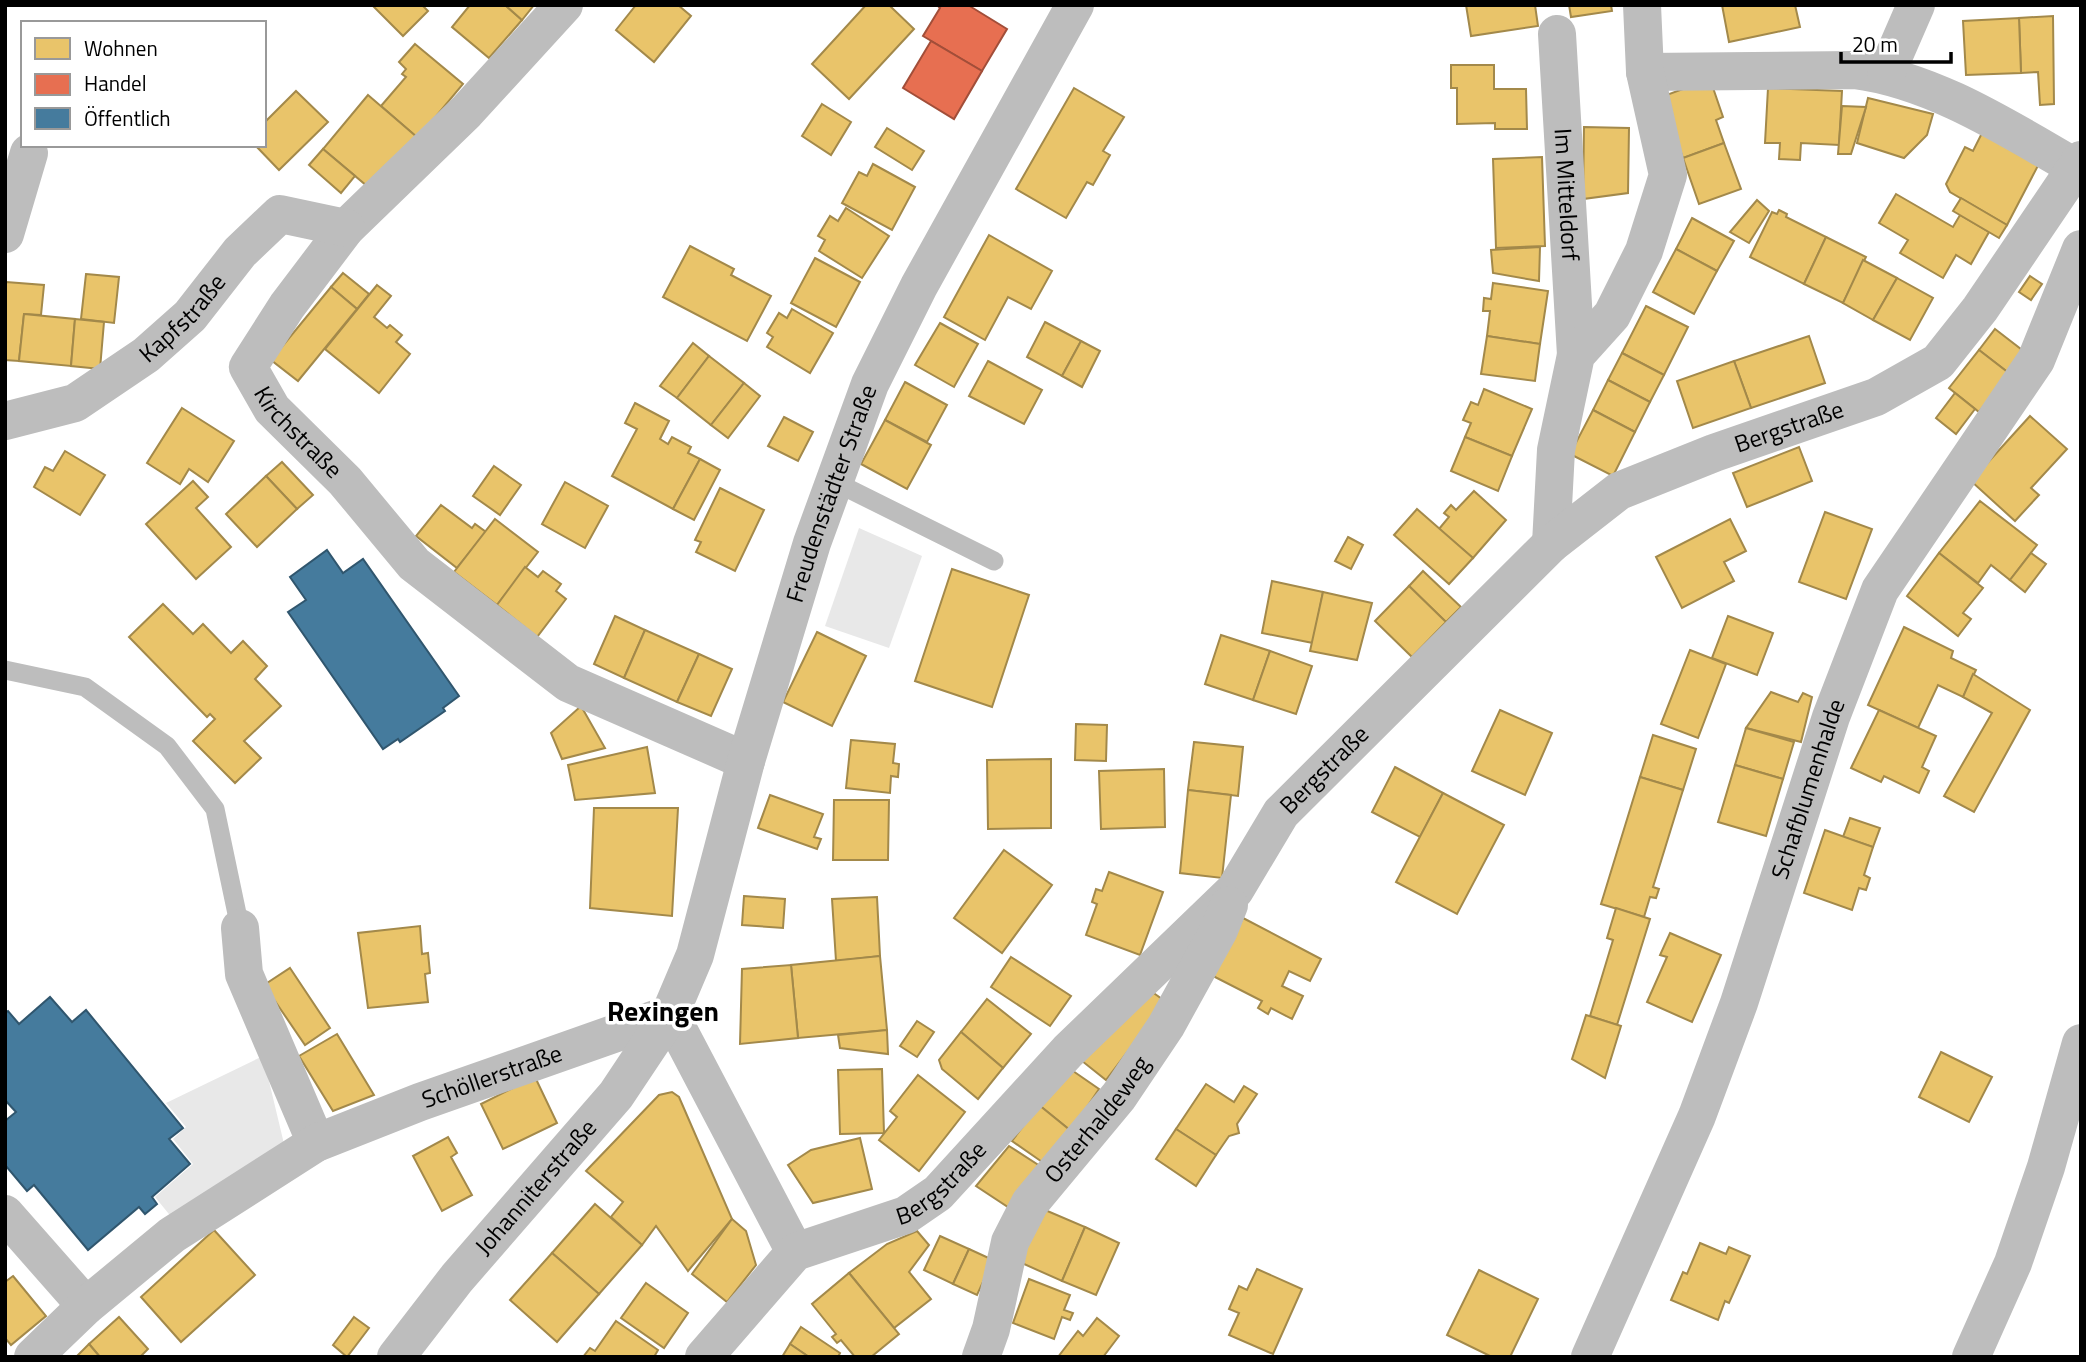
<svg xmlns="http://www.w3.org/2000/svg" width="2086" height="1362" font-family="'Titillium Web',sans-serif">
<style>
.green{fill:#e8e8e8}
.homes{fill:#e9c46a;stroke:#a3894a;stroke-width:2}
.shops{fill:#e76f51;stroke:#a24e39;stroke-width:2}
.public{fill:#457b9d;stroke:#30566e;stroke-width:2}
.lines{fill:none;stroke-linecap:round;stroke-linejoin:round}
.service{stroke:#bdbdbd;stroke-width:19}
.minor{stroke:#bdbdbd;stroke-width:38}
.tertiary{stroke:#bdbdbd;stroke-width:38}
.labels{text-anchor:middle;stroke-width:7;stroke-linejoin:round;paint-order:stroke}
.street-label{font-size:24px;fill:#000;stroke:#fff}
.quarter-label{font-size:28px;font-weight:bold;fill:#000;stroke:#fff}
</style>
<rect width="100%" height="100%" fill="#fff"/>
<g class="green">
<polygon points="859,528 922,556 889,648 825,626"/>
<polygon points="263,1056 285,1148 173,1219 155,1197 193,1164 173,1139 186,1127 166,1103"/>
</g>
<g class="homes">
<polygon points="372,5 422,5 428,11 403,36"/>
<polygon points="470,5 505,5 522,20 489,58 452,27"/>
<polygon points="505,5 534,5 522,20"/>
<polygon points="636,5 678,5 691,16 654,62 616,30"/>
<polygon points="866,5 889,5 914,29 849,99 812,64"/>
<polygon points="1466,5 1535,5 1538,26 1471,36"/>
<polygon points="1569,5 1611,5 1612,11 1571,17"/>
<polygon points="1722,5 1795,5 1800,27 1729,42"/>
<polygon points="2053,16 2054,104 2040,105 2038,72 2021,73 2019,18"/>
<polygon points="2019,18 2021,73 1966,75 1963,21"/>
<polygon points="415,44 463,84 418,138 381,106 406,77 402,74 406,69 399,62"/>
<polygon points="1451,65 1494,65 1494,89 1526,89 1527,129 1495,129 1495,123 1457,124 1457,88 1451,88"/>
<polygon points="1710,79 1723,117 1716,120 1724,143 1683,158 1661,97"/>
<polygon points="1074,88 1124,117 1103,151 1110,155 1093,185 1087,182 1066,218 1016,189"/>
<polygon points="1768,88 1842,91 1839,145 1801,143 1800,160 1779,159 1780,143 1765,143"/>
<polygon points="296,91 328,122 279,170 255,145 264,145 264,123"/>
<polygon points="368,95 418,138 373,191 323,149"/>
<polygon points="1868,98 1933,114 1927,135 1904,158 1857,143"/>
<polygon points="822,104 851,122 831,155 802,136"/>
<polygon points="1842,106 1866,107 1851,154 1838,154"/>
<polygon points="1584,127 1629,128 1628,193 1583,199"/>
<polygon points="1985,127 2043,156 2007,225 1950,192 1946,184 1965,147 1973,151"/>
<polygon points="887,128 924,151 912,170 875,147"/>
<polygon points="1724,143 1741,189 1699,204 1683,158"/>
<polygon points="323,149 355,176 341,193 309,165"/>
<polygon points="1542,157 1545,246 1496,248 1493,159"/>
<polygon points="873,164 915,187 892,230 842,203 859,172 867,176"/>
<polygon points="1896,194 1953,227 1960,215 1989,232 1971,264 1956,255 1943,278 1900,253 1908,240 1879,223"/>
<polygon points="1961,198 2007,225 1999,238 1953,211"/>
<polygon points="1757,200 1769,211 1749,243 1730,232"/>
<polygon points="846,208 889,236 862,278 819,251 825,240 818,236 830,216 838,221"/>
<polygon points="1779,210 1787,214 1786,217 1826,237 1804,284 1750,257 1772,212 1777,214"/>
<polygon points="1692,218 1734,241 1717,271 1676,249"/>
<polygon points="989,235 1052,271 1031,309 1008,297 985,340 944,317"/>
<polygon points="1826,237 1866,257 1843,303 1804,284"/>
<polygon points="690,246 734,269 731,275 771,296 747,341 663,297"/>
<polygon points="1540,247 1539,281 1493,273 1491,250"/>
<polygon points="1676,249 1717,271 1694,314 1653,292"/>
<polygon points="815,258 860,282 836,327 791,303"/>
<polygon points="1863,260 1897,278 1873,320 1843,303"/>
<polygon points="343,273 369,294 357,309 331,287"/>
<polygon points="86,274 119,277 114,323 81,319"/>
<polygon points="2030,276 2042,284 2031,300 2019,292"/>
<polygon points="1897,278 1933,298 1910,340 1873,320"/>
<polygon points="6,282 44,285 41,315 24,314 19,361 5,360"/>
<polygon points="1493,283 1548,291 1540,344 1487,336 1490,311 1483,311 1484,298 1491,299"/>
<polygon points="377,285 391,296 374,317 387,328 390,325 402,335 396,342 410,354 379,393 325,349"/>
<polygon points="331,287 357,309 298,381 271,360"/>
<polygon points="1646,306 1688,327 1664,375 1622,353"/>
<polygon points="792,309 833,333 810,373 767,347 773,337 767,333 779,313 787,318"/>
<polygon points="24,314 75,319 71,366 19,361"/>
<polygon points="75,319 104,322 100,369 71,366"/>
<polygon points="1045,322 1081,341 1062,376 1027,357"/>
<polygon points="940,323 978,344 954,387 915,365"/>
<polygon points="1995,329 2026,353 2010,374 1979,350"/>
<polygon points="1487,336 1540,344 1535,381 1481,374"/>
<polygon points="1809,336 1825,383 1751,408 1734,361"/>
<polygon points="1081,341 1100,351 1082,387 1062,376"/>
<polygon points="693,343 709,356 677,398 660,386"/>
<polygon points="1979,350 2010,374 1979,412 1949,388"/>
<polygon points="1622,353 1664,375 1650,402 1608,380"/>
<polygon points="709,356 744,383 711,425 677,398"/>
<polygon points="988,361 1042,390 1024,424 969,396"/>
<polygon points="1734,361 1751,408 1693,428 1677,381"/>
<polygon points="1608,380 1650,402 1635,432 1593,410"/>
<polygon points="905,382 947,405 927,442 885,420"/>
<polygon points="744,383 760,396 728,438 711,425"/>
<polygon points="1484,389 1532,409 1512,456 1465,437 1471,423 1463,420 1471,402 1478,405"/>
<polygon points="1955,393 1975,409 1956,434 1936,418"/>
<polygon points="635,403 669,421 660,439 668,444 672,437 691,447 688,453 700,459 673,509 612,476 637,429 625,423"/>
<polygon points="182,408 234,441 208,482 189,469 180,484 147,463"/>
<polygon points="1593,410 1635,432 1613,476 1570,454"/>
<polygon points="2030,416 2067,449 2031,488 2039,495 2015,521 1971,481"/>
<polygon points="784,417 813,432 798,461 768,446"/>
<polygon points="885,420 931,445 907,489 861,464"/>
<polygon points="1465,437 1512,456 1498,491 1451,471"/>
<polygon points="1799,447 1812,481 1747,507 1733,473"/>
<polygon points="65,451 105,475 80,515 34,487 45,467 53,471"/>
<polygon points="700,459 720,470 694,520 673,509"/>
<polygon points="282,462 313,495 297,509 266,476"/>
<polygon points="494,466 521,485 500,515 473,496"/>
<polygon points="266,476 297,509 257,547 226,514"/>
<polygon points="193,481 208,497 196,508 231,547 196,579 146,524"/>
<polygon points="565,482 608,506 585,548 542,524"/>
<polygon points="720,488 764,510 735,571 696,552 701,542 695,540"/>
<polygon points="1474,491 1506,520 1473,558 1439,529 1449,517 1444,513 1451,505 1456,510"/>
<polygon points="1980,501 2037,545 2010,580 1991,565 1978,583 1939,553"/>
<polygon points="441,505 472,528 475,524 486,532 457,568 416,536"/>
<polygon points="1417,509 1473,558 1449,584 1394,535"/>
<polygon points="1825,512 1872,529 1846,599 1799,582"/>
<polygon points="495,519 538,552 497,605 454,572"/>
<polygon points="1730,519 1746,551 1724,562 1734,581 1682,608 1656,557"/>
<polygon points="1348,537 1363,545 1351,569 1335,561"/>
<polygon points="1939,553 1983,588 1963,613 1971,619 1958,636 1907,596"/>
<polygon points="2031,553 2046,564 2025,592 2010,580"/>
<polygon points="525,567 538,577 543,571 561,584 556,591 566,599 537,637 497,605"/>
<polygon points="952,569 1029,595 992,707 915,681"/>
<polygon points="1423,571 1461,607 1446,622 1409,586"/>
<polygon points="1272,581 1323,592 1313,643 1262,633"/>
<polygon points="1409,586 1446,622 1412,657 1375,621"/>
<polygon points="1323,592 1372,603 1357,660 1310,651"/>
<polygon points="163,604 193,634 203,624 231,653 243,641 267,666 255,679 281,706 244,741 261,758 235,783 193,741 215,719 210,714 207,717 129,637"/>
<polygon points="615,616 645,630 624,678 594,664"/>
<polygon points="1728,616 1773,633 1757,675 1712,658"/>
<polygon points="1904,627 1953,651 1951,658 1976,670 1963,697 1938,685 1918,728 1868,705"/>
<polygon points="645,630 699,654 677,702 624,678"/>
<polygon points="817,632 866,656 832,726 783,702"/>
<polygon points="1221,635 1270,651 1253,700 1205,684"/>
<polygon points="1690,650 1726,664 1698,738 1661,724"/>
<polygon points="1270,651 1312,666 1296,714 1253,700"/>
<polygon points="699,654 732,669 711,716 677,702"/>
<polygon points="1973,674 2030,710 1974,812 1944,796 1992,713 1963,697"/>
<polygon points="1771,692 1798,702 1803,693 1812,697 1801,742 1746,728"/>
<polygon points="581,706 605,748 562,759 551,733"/>
<polygon points="1500,710 1552,733 1525,795 1472,771"/>
<polygon points="1879,710 1936,736 1922,767 1929,771 1919,793 1884,776 1881,782 1851,768"/>
<polygon points="1076,724 1107,725 1106,761 1075,760"/>
<polygon points="1746,728 1794,742 1783,779 1735,765"/>
<polygon points="1653,735 1696,749 1683,790 1640,777"/>
<polygon points="851,740 895,744 893,763 899,764 898,777 891,776 890,793 846,788"/>
<polygon points="1194,742 1243,747 1238,796 1188,790"/>
<polygon points="647,747 655,793 575,800 568,765"/>
<polygon points="1051,759 1051,828 988,829 987,760"/>
<polygon points="1735,765 1783,779 1766,836 1718,822"/>
<polygon points="1395,767 1443,793 1420,837 1372,812"/>
<polygon points="1164,769 1165,827 1101,829 1099,771"/>
<polygon points="1640,777 1683,790 1653,887 1659,889 1656,898 1650,897 1644,917 1601,904"/>
<polygon points="1188,790 1231,795 1222,878 1180,873"/>
<polygon points="1443,793 1504,825 1457,914 1396,882"/>
<polygon points="770,795 823,814 814,837 821,839 817,849 758,828"/>
<polygon points="834,800 889,800 888,860 833,860"/>
<polygon points="594,808 678,808 672,916 590,908"/>
<polygon points="1850,818 1880,828 1873,847 1843,837"/>
<polygon points="1825,830 1873,847 1864,875 1870,878 1866,890 1859,888 1852,910 1804,893"/>
<polygon points="1004,850 1052,885 1002,953 954,918"/>
<polygon points="1109,872 1163,892 1140,955 1086,935 1097,904 1092,902 1096,889 1102,891"/>
<polygon points="744,896 785,899 783,928 742,925"/>
<polygon points="877,897 880,956 836,961 832,899"/>
<polygon points="1616,908 1650,919 1617,1025 1590,1016 1613,940 1607,938"/>
<polygon points="1243,918 1321,959 1310,981 1289,971 1282,986 1303,996 1292,1019 1271,1008 1268,1014 1258,1008 1262,1001 1213,976"/>
<polygon points="420,926 422,954 428,953 430,973 425,974 428,1002 368,1008 358,933"/>
<polygon points="1670,933 1721,955 1692,1022 1647,1002 1667,957 1660,955"/>
<polygon points="880,956 887,1030 798,1038 791,965"/>
<polygon points="1011,957 1071,996 1050,1026 991,987"/>
<polygon points="791,965 798,1038 740,1044 742,969"/>
<polygon points="290,968 330,1028 305,1045 264,985"/>
<polygon points="1148,989 1162,999 1147,1026 1106,1080 1082,1061"/>
<polygon points="987,999 1031,1034 1003,1068 961,1032"/>
<polygon points="1586,1015 1621,1026 1605,1078 1572,1059"/>
<polygon points="917,1021 934,1032 917,1057 900,1046"/>
<polygon points="887,1030 888,1054 840,1048 838,1035"/>
<polygon points="961,1032 1003,1068 978,1099 942,1069 939,1060"/>
<polygon points="337,1034 374,1095 333,1111 299,1056"/>
<polygon points="1941,1052 1992,1077 1969,1122 1919,1097"/>
<polygon points="882,1069 884,1133 840,1134 838,1070"/>
<polygon points="1073,1071 1099,1089 1071,1131 1039,1105"/>
<polygon points="918,1075 965,1112 919,1171 879,1140 897,1117 890,1111"/>
<polygon points="535,1077 557,1123 503,1149 481,1104"/>
<polygon points="1206,1084 1234,1102 1244,1086 1257,1094 1237,1124 1239,1133 1229,1136 1216,1155 1176,1129"/>
<polygon points="672,1092 679,1097 732,1219 688,1271 656,1226 642,1245 611,1217 623,1202 586,1171 659,1095"/>
<polygon points="1039,1105 1071,1131 1045,1164 1012,1141"/>
<polygon points="1176,1129 1216,1155 1196,1186 1156,1159"/>
<polygon points="448,1137 457,1153 451,1157 472,1195 442,1211 413,1156"/>
<polygon points="860,1138 872,1189 813,1203 788,1165 811,1150"/>
<polygon points="1009,1146 1040,1166 1014,1211 976,1186"/>
<polygon points="595,1204 642,1245 599,1294 552,1253"/>
<polygon points="1038,1207 1085,1227 1062,1281 1015,1260"/>
<polygon points="732,1219 746,1231 756,1265 727,1302 692,1274"/>
<polygon points="1085,1227 1119,1243 1096,1295 1062,1281"/>
<polygon points="214,1230 255,1275 181,1342 141,1297"/>
<polygon points="917,1231 929,1245 909,1272 931,1299 894,1328 849,1273 887,1244"/>
<polygon points="940,1236 969,1249 953,1284 924,1270"/>
<polygon points="1700,1243 1726,1254 1729,1247 1750,1256 1729,1303 1725,1301 1718,1320 1671,1300 1683,1272 1687,1274"/>
<polygon points="969,1249 993,1260 977,1295 953,1284"/>
<polygon points="552,1253 599,1294 557,1342 510,1300"/>
<polygon points="1257,1269 1302,1289 1273,1354 1229,1335 1239,1313 1229,1309 1239,1286 1247,1290"/>
<polygon points="1479,1270 1538,1299 1510,1357 1492,1357 1447,1335"/>
<polygon points="849,1273 899,1334 871,1357 855,1357 841,1340 837,1343 832,1337 836,1334 812,1304"/>
<polygon points="13,1276 46,1316 11,1345 5,1338 5,1282"/>
<polygon points="1029,1279 1070,1295 1064,1310 1073,1313 1070,1320 1062,1317 1054,1339 1013,1323"/>
<polygon points="646,1283 688,1313 664,1348 621,1318"/>
<polygon points="119,1317 148,1349 140,1357 100,1357 89,1344"/>
<polygon points="354,1317 369,1328 347,1357 333,1345"/>
<polygon points="1097,1318 1119,1336 1103,1357 1058,1357 1078,1331 1083,1336"/>
<polygon points="616,1321 658,1350 654,1357 583,1357 590,1348 595,1351"/>
<polygon points="801,1327 840,1353 838,1357 809,1357 790,1344"/>
<polygon points="89,1344 100,1357 76,1357"/>
<polygon points="790,1344 809,1357 782,1357"/>
</g>
<g class="shops">
<polygon points="968,5 1007,29 982,71 923,36 940,8 937,5"/>
<polygon points="931,41 982,71 954,119 903,88"/>
</g>
<g class="public">
<polygon points="327,550 343,573 363,559 459,696 443,708 445,711 400,742 398,739 383,749 288,612 306,600 290,577"/>
<polygon points="50,997 72,1022 86,1010 183,1128 169,1139 190,1164 152,1197 157,1204 145,1214 139,1207 88,1250 34,1185 27,1191 5,1165 5,1121 16,1112 5,1100 5,1013 8,1011 19,1024"/>
</g>
<g class="lines">
<g class="service">
<polyline points="835,482 994,561"/>
<polyline points="5,670 85,687 167,746 215,809 240,928"/>
</g>
<g class="minor">
<path id="s1" d="M564,5L466,112L346,228L287,306L248,367L272,409L345,481L414,564L568,683L746,761"/>
<path id="s2" d="M1557,34L1576,355"/>
<path d="M1645,72L1854,70C1933,80 2007,128 2075,167"/>
<polyline points="1886,74 1916,5"/>
<polyline points="5,234 29,153"/>
<path id="s3" d="M5,421L75,403L146,355L190,316L240,252L280,214L346,228"/>
<polyline points="1551,544 1556,450 1576,355 1612,315 1644,251 1668,175 1645,72 1642,5"/>
<polyline points="240,928 244,974 316,1143"/>
<polyline points="5,1214 86,1306"/>
<path id="s4" d="M33,1357L86,1306L172,1235L316,1143L420,1102L670,1014L795,1252"/>
<path id="s5" d="M704,1357L795,1252L906,1215L938,1193L1068,1051L1235,890L1281,813L1551,544L1619,491L1714,453L1876,397L1938,362L1980,309L2081,160"/>
<path id="s6" d="M981,1357L991,1329L1010,1242L1030,1203L1119,1096L1166,1026L1219,930L1229,905"/>
<path id="s7" d="M1590,1357L1697,1116L1739,1003L1831,717L1880,590L2036,360L2081,249"/>
</g>
<g class="tertiary">
<path id="s8" d="M396,1357L457,1278L616,1095L670,1014L695,955L746,761L812,543L870,384L919,286L1075,5"/>
<polyline points="1971,1357 2013,1263 2046,1167 2081,1043"/>
</g>
</g>
<g class="labels">
<g class="street-label">
<text dy="8" stroke="none"><textPath href="#s2" startOffset="161">Im Mitteldorf</textPath></text>
<text dy="8" stroke="none"><textPath href="#s3" startOffset="210">Kapfstraße</textPath></text>
<text dy="8" stroke="none"><textPath href="#s5" startOffset="1458">Bergstraße</textPath></text>
<text dy="8" stroke="none"><textPath href="#s1" startOffset="565">Kirchstraße</textPath></text>
<text dy="8" stroke="none"><textPath href="#s8" startOffset="985">Freudenstädter Straße</textPath></text>
<text dy="8" stroke="none"><textPath href="#s5" startOffset="870">Bergstraße</textPath></text>
<text dy="8" stroke="none"><textPath href="#s7" startOffset="609">Schafblumenhalde</textPath></text>
<text dy="8" stroke="none"><textPath href="#s4" startOffset="544">Schöllerstraße</textPath></text>
<text dy="8" stroke="none"><textPath href="#s6" startOffset="270">Osterhaldeweg</textPath></text>
<text dy="8" stroke="none"><textPath href="#s5" startOffset="303">Bergstraße</textPath></text>
<text dy="8" stroke="none"><textPath href="#s8" startOffset="220">Johanniterstraße</textPath></text>
</g>
<g class="quarter-label">
<text x="663" y="1021">Rexingen</text>
</g>
</g>
<rect width="2086" height="1362" fill="none" stroke="#000000" stroke-width="14"/>
<rect x="21" y="21" width="245" height="126" fill="#ffffff" stroke="#999999" stroke-width="2"/>
<rect x="35" y="38" width="35" height="21" fill="#e9c46a" stroke="#999999" stroke-width="2"/>
<text x="84" y="56" font-size="21" fill="#000000">Wohnen</text>
<rect x="35" y="74" width="35" height="21" fill="#e76f51" stroke="#999999" stroke-width="2"/>
<text x="84" y="91" font-size="21" fill="#000000">Handel</text>
<rect x="35" y="108" width="35" height="21" fill="#457b9d" stroke="#999999" stroke-width="2"/>
<text x="84" y="126" font-size="21" fill="#000000">Öffentlich</text>
<path d="M1841 52v10h110v-10" fill="none" stroke="#000000" stroke-width="3.5"/>
<text x="1852" y="52" font-size="21" fill="#000000" stroke="#ffffff" stroke-width="5" paint-order="stroke">20 m</text>
</svg>
